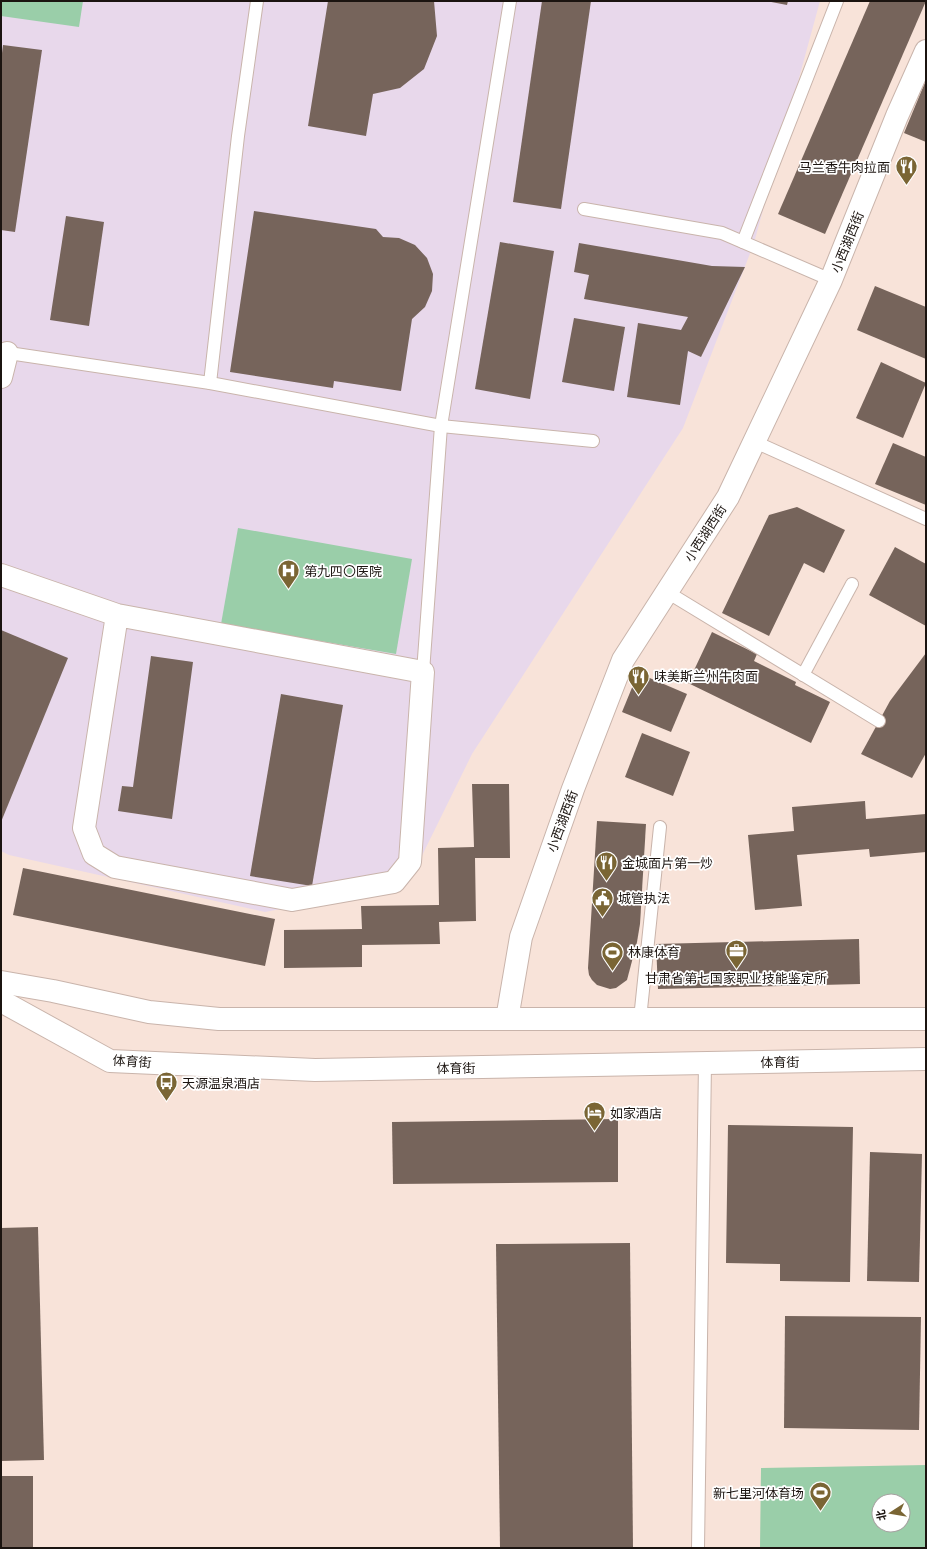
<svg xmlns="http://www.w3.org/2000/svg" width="927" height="1549" font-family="'Golos Text','Noto Sans SC',sans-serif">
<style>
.medical{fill:#e8d8eb}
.green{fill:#9acea9;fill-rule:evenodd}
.building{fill:#76645b}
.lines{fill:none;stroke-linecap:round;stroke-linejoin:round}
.lane-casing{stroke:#c9b4ab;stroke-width:14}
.street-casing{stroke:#c9b4ab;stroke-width:24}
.secondary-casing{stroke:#c9b4ab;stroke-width:24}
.lane{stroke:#fff;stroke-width:12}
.street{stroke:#fff;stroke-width:22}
.secondary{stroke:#fff;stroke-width:22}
.labels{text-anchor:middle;stroke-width:3.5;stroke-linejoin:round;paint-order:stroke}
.poi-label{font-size:13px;fill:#1b1410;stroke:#fff;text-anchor:start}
.street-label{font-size:13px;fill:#1b1410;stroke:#fff}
</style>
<rect width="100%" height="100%" fill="#f8e3d9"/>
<polygon class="medical" points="1,1 820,1 754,243 683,428 472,754 408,884 265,912 9,855 1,851"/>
<g class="green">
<polygon points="1,1 83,1 79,27 1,16"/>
<polygon points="238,528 412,559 396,654 221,624"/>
<path d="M926,1465V1548H760L761,1468ZM879,1501H903V1525H879Z"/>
</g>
<g class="building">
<polygon points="328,1 434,1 437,36 424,69 400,88 373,94 366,136 308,126"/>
<polygon points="542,1 591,1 561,209 513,202"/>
<polygon points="766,1 788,1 787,5"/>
<polygon points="870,1 926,1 825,234 778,214"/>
<polygon points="3,45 42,50 15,232 1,230 1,61"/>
<polygon points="926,80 926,142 904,133"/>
<polygon points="254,211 376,229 383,237 399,238 415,245 427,258 433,274 432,291 425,307 412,319 401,391 334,381 333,388 230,372"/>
<polygon points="66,216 104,222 89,326 50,320"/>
<polygon points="500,242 554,251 530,399 475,389"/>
<polygon points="579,243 712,266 745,267 701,357 688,351 680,405 627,397 638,323 681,330 688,317 584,299 589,275 574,272"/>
<polygon points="875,286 926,307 926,359 857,330"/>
<polygon points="574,318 625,327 614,391 562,382"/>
<polygon points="881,362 926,383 903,438 856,418"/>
<polygon points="893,443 926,457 926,505 875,484"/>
<polygon points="797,507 845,530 824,573 804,563 769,636 722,613 769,515"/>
<polygon points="895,547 926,564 926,626 869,595"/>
<polygon points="1,630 68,658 1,822"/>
<polygon points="712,632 757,654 754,661 796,682 795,685 830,702 811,743 688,683"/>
<polygon points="926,653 926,753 912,778 861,754 890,701"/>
<polygon points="151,656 193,662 172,819 118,811 122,786 133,787"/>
<polygon points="638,673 687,694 671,732 622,712"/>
<polygon points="281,694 343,705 312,886 250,876"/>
<polygon points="642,733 690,752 673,796 625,777"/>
<polygon points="472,784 509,784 510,858 475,858 476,921 439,922 440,944 362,945 362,967 284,968 284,930 362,929 361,906 439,905 438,848 474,847"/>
<polygon points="865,801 866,819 926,814 926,852 870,857 869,849 797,855 802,906 755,910 748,835 794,831 792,807"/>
<polygon points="597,821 646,824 640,924 637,942 627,980 616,988 610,989 597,985 592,980 589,975 588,968"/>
<polygon points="23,868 275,919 265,966 13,915"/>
<polygon points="859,939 860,984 658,989 656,944"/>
<polygon points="618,1119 618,1182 393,1184 392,1122"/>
<polygon points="728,1125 853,1127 850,1282 780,1281 780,1264 726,1263"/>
<polygon points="870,1152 922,1154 919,1282 867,1281"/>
<polygon points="38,1227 44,1460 1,1461 1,1228"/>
<polygon points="630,1243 633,1548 500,1548 496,1244"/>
<polygon points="785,1316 921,1317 919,1430 784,1428"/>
<rect x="1" y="1476" width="32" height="72"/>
</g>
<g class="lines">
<defs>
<g id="lane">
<polyline points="584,209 722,233 831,280"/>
<polyline points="743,242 837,1"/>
<polyline points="2,352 210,383 441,426 593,441"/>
<polyline points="210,383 238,136 257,1"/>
<polyline points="755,442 926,519"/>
<polyline points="667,592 879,721"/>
<polyline points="423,672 441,426 510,1"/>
<polyline points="803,675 852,584"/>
<polyline points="640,1019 660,827"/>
<polyline points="698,1548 705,1063"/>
</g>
<g id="street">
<polyline points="1,377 7,353"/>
<polyline points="1,575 117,615 423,672 410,862 394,882 292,900 115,867 94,854 84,828 117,615"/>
<polyline points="507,1019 521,937 573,789 623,660 728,497 831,280 897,116 926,51"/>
</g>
<g id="secondary">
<polyline points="1,982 53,991 149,1012 219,1019 926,1019"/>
<polyline points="1,1001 110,1061 315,1070 926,1059"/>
</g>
</defs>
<use href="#lane" class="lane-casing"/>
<use href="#street" class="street-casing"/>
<use href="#secondary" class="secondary-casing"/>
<use href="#lane" class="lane"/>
<use href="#street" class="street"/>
<use href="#secondary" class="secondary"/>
</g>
<defs>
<symbol id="restaurant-pin" viewBox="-11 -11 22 30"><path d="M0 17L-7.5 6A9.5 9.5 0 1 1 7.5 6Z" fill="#7a6534" stroke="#fff"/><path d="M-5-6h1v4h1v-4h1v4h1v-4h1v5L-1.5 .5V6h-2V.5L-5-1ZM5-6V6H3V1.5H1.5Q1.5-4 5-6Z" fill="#fff"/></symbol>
<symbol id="hospital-pin" viewBox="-11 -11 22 30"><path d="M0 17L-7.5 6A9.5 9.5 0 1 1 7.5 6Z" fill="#7a6534" stroke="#fff"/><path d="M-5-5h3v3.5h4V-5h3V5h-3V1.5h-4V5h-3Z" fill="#fff"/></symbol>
<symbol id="civic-pin" viewBox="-11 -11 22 30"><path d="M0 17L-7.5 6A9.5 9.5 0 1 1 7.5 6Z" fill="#7a6534" stroke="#fff"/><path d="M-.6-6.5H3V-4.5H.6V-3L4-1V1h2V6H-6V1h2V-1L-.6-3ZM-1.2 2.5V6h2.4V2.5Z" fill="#fff"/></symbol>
<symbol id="office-pin" viewBox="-11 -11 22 30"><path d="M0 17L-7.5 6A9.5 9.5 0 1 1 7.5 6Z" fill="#7a6534" stroke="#fff"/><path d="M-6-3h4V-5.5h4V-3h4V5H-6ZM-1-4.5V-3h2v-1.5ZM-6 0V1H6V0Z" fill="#fff"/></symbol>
<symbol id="stadium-pin" viewBox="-11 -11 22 30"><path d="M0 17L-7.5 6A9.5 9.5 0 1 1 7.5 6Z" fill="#7a6534" stroke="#fff"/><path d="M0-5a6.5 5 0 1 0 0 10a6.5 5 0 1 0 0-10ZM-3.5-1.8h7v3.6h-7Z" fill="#fff"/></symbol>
<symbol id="bus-pin" viewBox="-11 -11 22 30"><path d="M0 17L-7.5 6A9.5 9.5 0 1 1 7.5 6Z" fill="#7a6534" stroke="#fff"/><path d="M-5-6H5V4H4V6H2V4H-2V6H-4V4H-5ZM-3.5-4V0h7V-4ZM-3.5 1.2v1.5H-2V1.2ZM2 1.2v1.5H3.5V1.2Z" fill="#fff"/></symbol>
<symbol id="hotel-pin" viewBox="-11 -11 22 30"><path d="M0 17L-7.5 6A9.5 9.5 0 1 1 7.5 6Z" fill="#7a6534" stroke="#fff"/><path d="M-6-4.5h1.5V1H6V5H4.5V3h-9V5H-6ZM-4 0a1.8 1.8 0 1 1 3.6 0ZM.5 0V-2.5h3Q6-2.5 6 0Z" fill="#fff"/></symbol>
</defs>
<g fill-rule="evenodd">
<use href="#restaurant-pin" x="894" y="154" width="25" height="34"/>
<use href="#hospital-pin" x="276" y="558" width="25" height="34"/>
<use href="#restaurant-pin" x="626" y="664" width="25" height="34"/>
<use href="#restaurant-pin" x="594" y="850" width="25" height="34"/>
<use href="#civic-pin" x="590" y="886" width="25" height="34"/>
<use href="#office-pin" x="724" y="938" width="25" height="34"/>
<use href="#stadium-pin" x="600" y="940" width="25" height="34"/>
<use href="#bus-pin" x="154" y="1070" width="25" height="34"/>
<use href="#hotel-pin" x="582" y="1100" width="25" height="34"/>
<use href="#stadium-pin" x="808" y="1480" width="25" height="34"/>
</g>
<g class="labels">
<g class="poi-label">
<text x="890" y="172" text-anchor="end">马兰香牛肉拉面</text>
<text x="304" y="576">第九四〇医院</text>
<text x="654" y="681">味美斯兰州牛肉面</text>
<text x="622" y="868">金城面片第一炒</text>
<text x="618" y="903">城管执法</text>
<text x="628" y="957">林康体育</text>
<text x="736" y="983" text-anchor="middle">甘肃省第七国家职业技能鉴定所</text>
<text x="182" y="1088">天源温泉酒店</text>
<text x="610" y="1118">如家酒店</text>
<text x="804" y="1498" text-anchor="end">新七里河体育场</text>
</g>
<g class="street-label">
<text transform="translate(847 242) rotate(-68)" y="5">小西湖西街</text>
<text transform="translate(705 533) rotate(-57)" y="5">小西湖西街</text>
<text transform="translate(562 821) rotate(-70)" y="5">小西湖西街</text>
<text transform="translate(132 1061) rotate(4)" y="5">体育街</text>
<text transform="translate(780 1062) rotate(-1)" y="5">体育街</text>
<text transform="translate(456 1068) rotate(-1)" y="5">体育街</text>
</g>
</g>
<rect width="927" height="1549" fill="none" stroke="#1b1410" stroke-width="4"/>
<g transform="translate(891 1513) rotate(258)"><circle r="19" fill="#ffffff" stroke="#a4a19f"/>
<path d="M0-3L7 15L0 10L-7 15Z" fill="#7a6534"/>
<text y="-6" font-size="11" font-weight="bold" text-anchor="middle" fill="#1b1410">北</text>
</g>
</svg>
